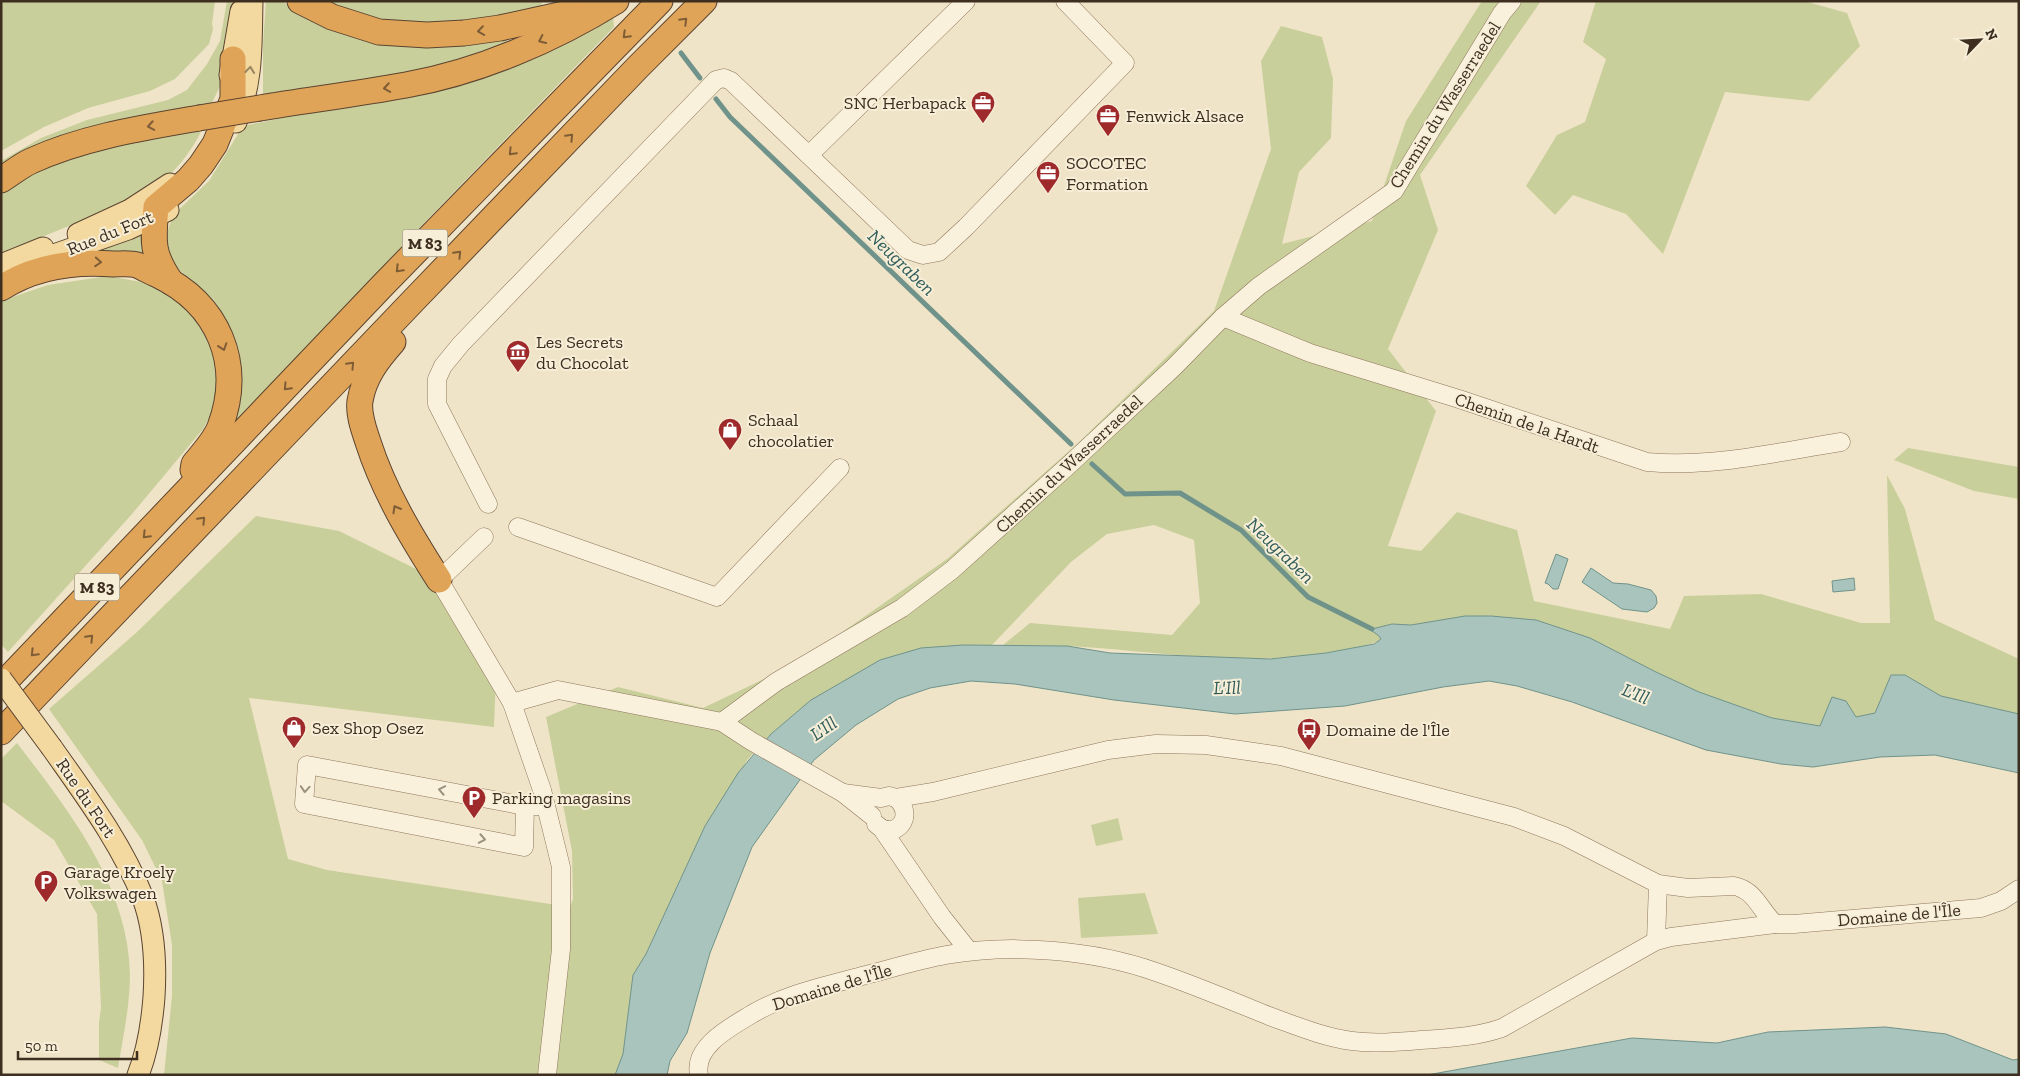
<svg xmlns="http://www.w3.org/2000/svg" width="2020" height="1076" font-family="'Zilla Slab',serif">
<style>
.green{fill:#c9cf9b}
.water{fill:#a9c4bc;stroke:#6f938a}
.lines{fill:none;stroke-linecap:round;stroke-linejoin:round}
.stream{stroke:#6f938a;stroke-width:5}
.minor-casing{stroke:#8d765c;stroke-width:19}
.major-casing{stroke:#5b4430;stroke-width:23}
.highway-casing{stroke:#5b4430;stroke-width:27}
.minor{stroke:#faf1dc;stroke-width:18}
.major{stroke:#f3d9a0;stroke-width:21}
.highway{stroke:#e0a458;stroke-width:25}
.major-bridge-casing{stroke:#5b4430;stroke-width:23;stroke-linecap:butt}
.highway-bridge-casing{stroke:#5b4430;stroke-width:27;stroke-linecap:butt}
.major-bridge{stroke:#f3d9a0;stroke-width:21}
.highway-bridge{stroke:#e0a458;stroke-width:25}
.oneway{stroke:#7e5d36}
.oneway2{stroke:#988460}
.oneway3{stroke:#9c907e}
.labels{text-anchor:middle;stroke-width:4;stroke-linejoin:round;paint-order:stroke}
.shield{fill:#f7eed8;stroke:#756857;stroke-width:1}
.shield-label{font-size:16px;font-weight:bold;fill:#3d2e20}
.poi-label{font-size:18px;fill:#3d2e20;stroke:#f7eed8;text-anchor:start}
.street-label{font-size:18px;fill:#3d2e20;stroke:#f7eed8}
.water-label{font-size:19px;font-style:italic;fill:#2f5d5a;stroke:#f7eed8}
</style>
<rect width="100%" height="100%" fill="#f0e4c8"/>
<g class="green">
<polygon points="1,1 215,1 212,24 213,29 209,44 175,79 150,91 88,108 44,127 1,151"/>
<polygon points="227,1 233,1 232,20 223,80 211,105 1,170 1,161 41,138 87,120 168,100 187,90 207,64 220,41"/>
<polygon points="266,1 282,1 307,18 506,37 507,44 441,68 263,94 263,44"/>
<polygon points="330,1 541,1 543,10 518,19 433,23 389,22 357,15"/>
<path d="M1482,1H1541L1420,175L1438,230L1388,349L1436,411L1388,546L1421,551L1457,512L1517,530L1534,601L1670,629L1684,596L1761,594L1861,623H1890L1887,475L1905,509L1935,620L2019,659V714L1941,696L1905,675L1884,690L1875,713L1856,717L1846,701L1820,726L1772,718L1699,692L1656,672L1590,638L1536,620L1491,616H1465L1411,625L1392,624L1372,631L1378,635L1381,639C1369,646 1355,648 1341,650C1250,669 1159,651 1068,646C1046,645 1024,646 1003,645L1030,623L1172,635L1200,603L1194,540L1154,525L1107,534L1071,562L992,645L921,648L811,700L771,734L748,759L705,826L646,954L633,975L623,1054L615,1075H164L172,996V945L162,881L142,840L49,709L137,632L256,516L339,531L414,568L447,586L496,674L494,727L249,698L288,859L327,870L570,907L573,899L572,851L546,717L618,687L703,708L798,663L947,559L1078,443L1214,311L1271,149L1261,61L1281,26L1322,37L1333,79L1331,138L1299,172L1282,244L1372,221L1406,121Z"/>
<polygon points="1596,1 1804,1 1847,13 1860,46 1809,101 1725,92 1663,254 1626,214 1573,195 1555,215 1526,186 1557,135 1585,122 1606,59 1583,42"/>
<polygon points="613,15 614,27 423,224 230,431 242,386 240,358 229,328 214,300 171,263 165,239 173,215 209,181 243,126 336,107"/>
<path d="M203,127C195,147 174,174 156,187C136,202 110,210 87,219C58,230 29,242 1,255V191L57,159Z"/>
<polygon points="146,226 150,264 85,256"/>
<polygon points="108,276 158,285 185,305 203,328 216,356 220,383 216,406 203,429 132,514 8,652 1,644 1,301 48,285"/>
<polygon points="1908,448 2019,467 2019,499 1974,491 1894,460"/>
<path d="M17,743C69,811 128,885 130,974C130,1006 123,1037 118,1068L99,1060V1022L101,1008L97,914L54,840L1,801V759Z"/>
<polygon points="1118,818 1123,840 1096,846 1091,825"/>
<polygon points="1145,893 1158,934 1081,938 1078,898"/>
</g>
<g class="water">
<polygon points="1556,554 1568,559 1558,589 1553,589 1548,584 1545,583"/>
<polygon points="1591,568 1613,583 1628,584 1651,590 1656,596 1657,603 1654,608 1647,612 1622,609 1582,582"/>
<polygon points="1854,578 1855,590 1833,592 1832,581"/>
<polygon points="1465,616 1491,616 1536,620 1590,638 1656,672 1699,692 1772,718 1820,726 1832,697 1846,701 1856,717 1875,713 1891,675 1905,675 1941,696 2019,714 2019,773 1935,755 1880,757 1813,767 1781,764 1706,750 1572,702 1517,686 1489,681 1443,687 1345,706 1235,714 1114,700 1015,684 971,681 930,688 898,699 856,725 814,760 752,847 710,953 687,1033 670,1061 667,1075 615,1075 623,1054 633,975 646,954 705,826 738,773 771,734 811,700 880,660 921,648 963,645 1067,646 1110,653 1270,659 1326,653 1374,644 1381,639 1378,635 1372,631 1372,629 1392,624 1411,625"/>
<polygon points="1885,1027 1946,1034 2013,1060 2019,1059 2019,1075 1427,1075 1632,1038 1717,1043 1768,1032"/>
</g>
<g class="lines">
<g class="stream">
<polyline points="555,1 561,1"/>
<polyline points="681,53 700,78"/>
<polyline points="716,99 730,117 1071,444"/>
<polyline points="1092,464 1125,494 1180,493 1241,530 1308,597 1372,629"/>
</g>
<defs>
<g id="minor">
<polyline points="809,155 966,1"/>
<path d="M1223,317L1310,353L1459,399L1647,462C1712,468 1777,452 1841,442"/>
<polyline points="488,504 437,404 437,379 443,366 461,344 716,80 724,78 731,81 908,250 923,255 939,252 966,227 1125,63 1065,1"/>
<polyline points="518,527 717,597 840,468"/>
<polyline points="484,537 439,580 512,703 542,790 561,867 561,949 547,1075"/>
<polyline points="512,703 558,690 722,722 751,741 843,793 872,816"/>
<polyline points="722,722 776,682 902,608 952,570 1070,464 1174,367 1223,317 1259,286 1394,191 1502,13 1512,1"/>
<path d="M843,793L881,798L889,796L896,798L933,792L1108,750L1156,744L1206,745L1281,756L1514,817L1564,836L1658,884L1688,888L1734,886C1755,890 1760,910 1775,924"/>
<polyline points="525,806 307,765 304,804 524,847 525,806 546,806"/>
<path d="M876,824C895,842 917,816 896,798"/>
<polyline points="882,829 942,917 969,951"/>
<polyline points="1656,941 1658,884"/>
<path d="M699,1075C693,1046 731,1027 752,1014C786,994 825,986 862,976C890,969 918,960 946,955C1011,943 1094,950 1156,972C1194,985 1232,1001 1269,1016C1297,1026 1323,1037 1352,1041C1375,1044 1398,1042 1421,1040C1449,1038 1476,1037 1502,1028L1656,941L1671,937L1775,924H1794L1981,908L2001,901L2019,889"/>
</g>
<g id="major">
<polyline points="230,75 241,11"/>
<path d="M236,122C253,83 251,43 252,1"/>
<polyline points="78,234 130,210 170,184"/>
<polyline points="31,263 128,229 168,210"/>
<polyline points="1,265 43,248"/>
<path d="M52,748C85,795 122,844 143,898C154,928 156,965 154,997C152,1023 148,1050 138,1075"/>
</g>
<g id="highway">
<polyline points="300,1 332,17 379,32 427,35 464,33 500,28 564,14 579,8"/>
<path d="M260,108C308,100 357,94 406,85C479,72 553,40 616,1"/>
<path d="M1,180C11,174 20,166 31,161C83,137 142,128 199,118"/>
<path d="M171,282C151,253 153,241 156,207L188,180L201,165L215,144L233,99V59"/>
<path d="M1,288C35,266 76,261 114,264C121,264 130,263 137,265C144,268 151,272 158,275C218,304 244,363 220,427C215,440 203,453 194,464L193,470"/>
<path d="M393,342C377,360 364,377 360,401C358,414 364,430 368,442C384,492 411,536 439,580"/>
<polyline points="1,686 383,285 660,1"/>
<polyline points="1,732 412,302 637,68 704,1"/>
</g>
</defs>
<use href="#minor" class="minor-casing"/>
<use href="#major" class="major-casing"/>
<use href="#highway" class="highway-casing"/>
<use href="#minor" class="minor"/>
<use href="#major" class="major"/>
<use href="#highway" class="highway"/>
<defs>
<polyline id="major-bridge" points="1,679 52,748"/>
<polyline id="highway-bridge" points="199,118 260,108"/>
</defs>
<use href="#major-bridge" class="major-bridge-casing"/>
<use href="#highway-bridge" class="highway-bridge-casing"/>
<use href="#major-bridge" class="major-bridge"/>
<use href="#highway-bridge" class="highway-bridge"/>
</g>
<defs><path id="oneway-chevron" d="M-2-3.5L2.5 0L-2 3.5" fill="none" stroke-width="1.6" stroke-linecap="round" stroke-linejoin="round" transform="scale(1.25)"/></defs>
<g class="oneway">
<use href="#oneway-chevron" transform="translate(684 21) rotate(-45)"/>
<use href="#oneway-chevron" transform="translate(481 31) rotate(172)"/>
<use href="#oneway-chevron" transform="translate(626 35) rotate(135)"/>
<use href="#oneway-chevron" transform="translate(542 40) rotate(155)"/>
<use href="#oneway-chevron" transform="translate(387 88) rotate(171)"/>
<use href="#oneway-chevron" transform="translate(151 126) rotate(170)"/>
<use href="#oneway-chevron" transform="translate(570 137) rotate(-46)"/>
<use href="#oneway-chevron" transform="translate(512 152) rotate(134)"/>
<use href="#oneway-chevron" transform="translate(458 254) rotate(-46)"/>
<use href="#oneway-chevron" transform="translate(98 262) rotate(4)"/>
<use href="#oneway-chevron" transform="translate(399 269) rotate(134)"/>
<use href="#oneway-chevron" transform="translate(223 347) rotate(71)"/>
<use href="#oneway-chevron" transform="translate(351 365) rotate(-46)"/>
<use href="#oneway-chevron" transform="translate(287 387) rotate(133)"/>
<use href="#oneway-chevron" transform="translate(396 509) rotate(-120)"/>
<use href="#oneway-chevron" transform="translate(202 520) rotate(-46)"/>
<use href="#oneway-chevron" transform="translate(146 535) rotate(134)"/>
<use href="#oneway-chevron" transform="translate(90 638) rotate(-46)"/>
<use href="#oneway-chevron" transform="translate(34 653) rotate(134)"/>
</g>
<use class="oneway2" href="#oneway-chevron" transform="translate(250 70) rotate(-84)"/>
<g class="oneway3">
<use href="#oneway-chevron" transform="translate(305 789) rotate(94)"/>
<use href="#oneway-chevron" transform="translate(442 790) rotate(-169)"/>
<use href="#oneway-chevron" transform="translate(482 839) rotate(11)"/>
</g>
<defs>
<symbol id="office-pin" viewBox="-11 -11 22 30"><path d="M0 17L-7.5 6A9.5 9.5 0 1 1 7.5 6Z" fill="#9e2a2b" stroke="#f7eed8"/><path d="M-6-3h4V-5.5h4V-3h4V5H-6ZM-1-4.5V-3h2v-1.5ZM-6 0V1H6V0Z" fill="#fff"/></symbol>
<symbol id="museum-pin" viewBox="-11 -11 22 30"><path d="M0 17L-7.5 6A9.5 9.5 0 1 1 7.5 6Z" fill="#9e2a2b" stroke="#f7eed8"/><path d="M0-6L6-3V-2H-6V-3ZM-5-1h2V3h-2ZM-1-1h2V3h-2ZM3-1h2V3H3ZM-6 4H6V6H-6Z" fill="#fff"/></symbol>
<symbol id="shop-pin" viewBox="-11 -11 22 30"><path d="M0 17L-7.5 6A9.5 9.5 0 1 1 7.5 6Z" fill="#9e2a2b" stroke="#f7eed8"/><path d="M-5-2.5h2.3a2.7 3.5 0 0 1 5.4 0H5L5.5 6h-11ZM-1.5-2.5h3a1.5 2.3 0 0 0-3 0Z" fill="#fff"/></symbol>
<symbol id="bus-pin" viewBox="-11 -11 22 30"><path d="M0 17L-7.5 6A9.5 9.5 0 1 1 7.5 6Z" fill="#9e2a2b" stroke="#f7eed8"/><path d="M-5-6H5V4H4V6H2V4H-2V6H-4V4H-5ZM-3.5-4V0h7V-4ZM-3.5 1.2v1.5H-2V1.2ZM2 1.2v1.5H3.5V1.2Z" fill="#fff"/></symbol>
<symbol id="parking-pin" viewBox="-11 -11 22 30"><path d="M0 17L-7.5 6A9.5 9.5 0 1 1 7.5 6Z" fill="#9e2a2b" stroke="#f7eed8"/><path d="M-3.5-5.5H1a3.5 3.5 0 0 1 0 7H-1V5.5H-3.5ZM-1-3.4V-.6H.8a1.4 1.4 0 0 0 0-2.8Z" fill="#fff"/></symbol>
</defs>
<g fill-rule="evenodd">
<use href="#office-pin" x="969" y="89" width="28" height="38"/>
<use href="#office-pin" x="1094" y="102" width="28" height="38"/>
<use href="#office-pin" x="1034" y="159" width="28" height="38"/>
<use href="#museum-pin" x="504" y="338" width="28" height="38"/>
<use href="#shop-pin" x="716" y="416" width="28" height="38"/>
<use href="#shop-pin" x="280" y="714" width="28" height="38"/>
<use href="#bus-pin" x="1295" y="716" width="28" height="38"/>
<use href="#parking-pin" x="460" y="784" width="28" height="38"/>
<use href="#parking-pin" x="32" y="868" width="28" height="38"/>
</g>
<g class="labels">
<g class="shield">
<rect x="402.5" y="229.5" width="45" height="27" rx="4"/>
<rect x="74.5" y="573.5" width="45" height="27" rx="4"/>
</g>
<g class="shield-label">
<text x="425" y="249">M 83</text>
<text x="97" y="593">M 83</text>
</g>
<g class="poi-label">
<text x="966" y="109" text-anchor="end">SNC Herbapack</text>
<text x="1126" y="122">Fenwick Alsace</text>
<text x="1066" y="169">SOCOTEC<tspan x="1066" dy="21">Formation</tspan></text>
<text x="536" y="348">Les Secrets<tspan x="536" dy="21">du Chocolat</tspan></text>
<text x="748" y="426">Schaal<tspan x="748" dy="21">chocolatier</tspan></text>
<text x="312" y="734">Sex Shop Osez</text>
<text x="1326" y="736">Domaine de l'Île</text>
<text x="492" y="804">Parking magasins</text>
<text x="64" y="878">Garage Kroely<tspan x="64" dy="21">Volkswagen</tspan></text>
</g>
<g class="street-label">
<text transform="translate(1445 105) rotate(-58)" y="6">Chemin du Wasserraedel</text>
<text transform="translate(110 233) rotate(-22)" y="6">Rue du Fort</text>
<text transform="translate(1527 423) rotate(19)" y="6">Chemin de la Hardt</text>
<text transform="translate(1069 464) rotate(-43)" y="6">Chemin du Wasserraedel</text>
<text transform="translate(86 798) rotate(56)" y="6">Rue du Fort</text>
<text transform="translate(1899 915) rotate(-5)" y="6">Domaine de l'Île</text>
<text transform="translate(832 987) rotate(-17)" y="6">Domaine de l'Île</text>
</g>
<g class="water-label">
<text transform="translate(902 262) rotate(44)" y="7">Neugraben</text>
<text transform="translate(1281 550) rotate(44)" y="7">Neugraben</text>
<text transform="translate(1227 687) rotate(-1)" y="7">L'Ill</text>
<text transform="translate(1636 693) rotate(22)" y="7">L'Ill</text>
<text transform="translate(823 728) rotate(-34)" y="7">L'Ill</text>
</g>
</g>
<rect width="2020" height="1076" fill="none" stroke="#3d2e20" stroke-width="5"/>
<g transform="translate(1980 40) rotate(65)" stroke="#f7eed8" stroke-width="4" paint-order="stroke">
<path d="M0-4L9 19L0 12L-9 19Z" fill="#3d2e20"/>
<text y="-8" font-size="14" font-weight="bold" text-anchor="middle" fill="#3d2e20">N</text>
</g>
<path d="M18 1051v8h119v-8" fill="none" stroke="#3d2e20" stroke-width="2.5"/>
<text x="25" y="1051" font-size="15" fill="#3d2e20" stroke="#f7eed8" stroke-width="4" paint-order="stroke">50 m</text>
</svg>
